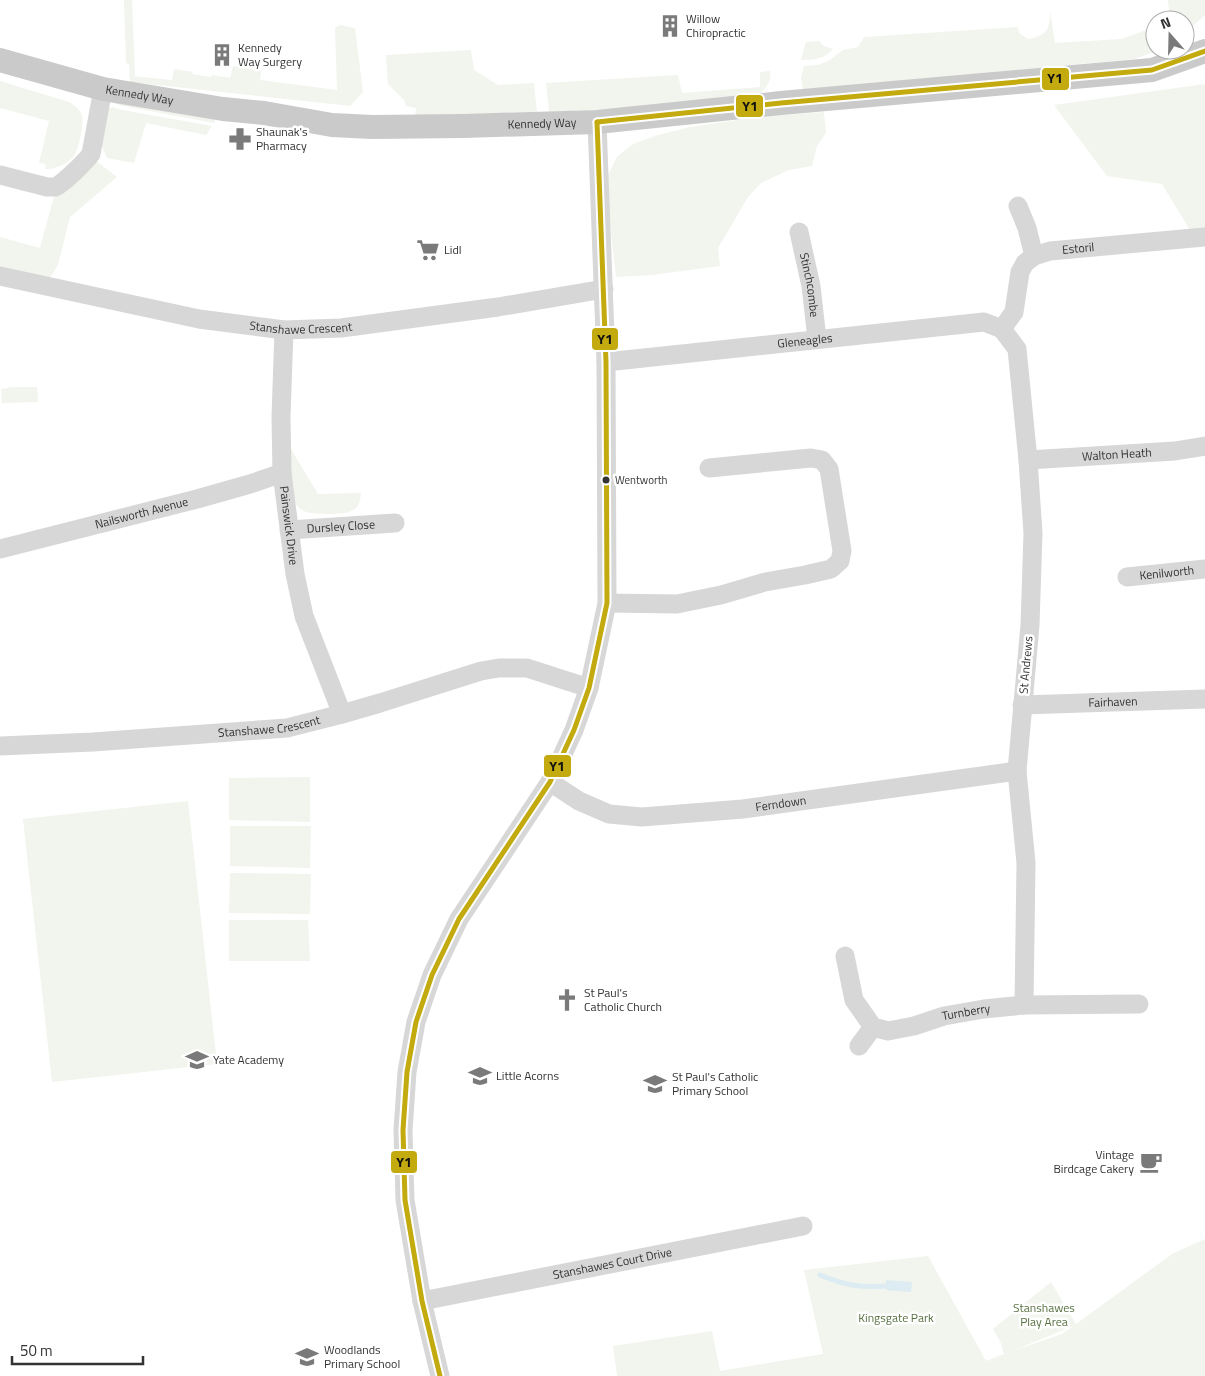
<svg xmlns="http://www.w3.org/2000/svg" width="1205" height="1376" font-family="'Titillium Web',sans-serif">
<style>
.green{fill:#f1f5ed;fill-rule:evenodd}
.water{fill:#ddebf3}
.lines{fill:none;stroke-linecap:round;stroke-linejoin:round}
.stream{stroke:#ddebf3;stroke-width:5}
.minor{stroke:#d7d7d7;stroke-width:19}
.major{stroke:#cacaca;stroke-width:24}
.bus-1-casing{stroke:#fff;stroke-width:9}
.bus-1{stroke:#c2aa0f;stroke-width:5}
.bus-dot{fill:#333;stroke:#fff;stroke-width:2}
.labels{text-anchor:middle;stroke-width:5;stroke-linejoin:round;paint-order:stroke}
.bus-label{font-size:11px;fill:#333;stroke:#fff;text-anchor:start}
.poi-label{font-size:12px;fill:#333;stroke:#fff;text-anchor:start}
.street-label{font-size:12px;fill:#333;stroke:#fff}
.park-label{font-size:12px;fill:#56703f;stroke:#fff}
.line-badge{stroke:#fff;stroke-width:2}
.pale-badge-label{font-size:14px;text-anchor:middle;font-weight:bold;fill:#111}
</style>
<rect width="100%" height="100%" fill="#fff"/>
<g class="green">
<polygon points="124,0 132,0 135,75 133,76 172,80 174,69 193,72 192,74 211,77 212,75 230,78 233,66 261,71 260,80 337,90 335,28 340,25 355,28 363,92 350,106 130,82 129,64 126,63"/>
<polygon points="1168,0 1205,0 1205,15 1185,33 1185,20 1170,20"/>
<path d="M1050,11L1055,43L1121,39L1155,27V50H1160L1134,59L803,90L801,78L804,66L818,65L830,60L843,50L858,47L864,37L1018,27L1019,33L1028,39C1047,36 1050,29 1050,11Z"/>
<path d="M819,41L824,46L833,49C825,59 813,60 801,60L806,42Z"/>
<polygon points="471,50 474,70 498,85 534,83 537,113 415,116 416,108 406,106 404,100 388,84 386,55"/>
<path d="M770,71C772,82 765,89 758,96L653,107L549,112L546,83L678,75L682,93L760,87V72Z"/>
<path d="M0,81L69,102C74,105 80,109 82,116C84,123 79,151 73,157C67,164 53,170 45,169L46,164L39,163L49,121L0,108Z"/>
<polygon points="1205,84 1205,228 1190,230 1162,184 1107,176 1054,105"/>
<polygon points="119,100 216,119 214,123 123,106 113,103"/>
<polygon points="113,107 117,109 212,126 206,135 146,123 134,163 107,158 101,144 106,109"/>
<polygon points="824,112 826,133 817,146 812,166 789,170 761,183 748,197 718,248 720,266 652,275 616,277 609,214 608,175 617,157 633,144 658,135 690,127 759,117"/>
<polygon points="95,160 117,177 70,217 58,265 46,284 0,275 0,237 40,248 55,193"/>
<polygon points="9,387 37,387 38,402 2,403 1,389 8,388"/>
<path d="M289,446L318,494L361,493C360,500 360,506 353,510C347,515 312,515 304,511C299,509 296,504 294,500C289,492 290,458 289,446Z"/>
<polygon points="310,777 310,822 229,820 229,778"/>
<polygon points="188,801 217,1064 52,1082 23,819"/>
<polygon points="230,826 311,826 310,868 230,866"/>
<polygon points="230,873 311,874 310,914 229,913"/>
<polygon points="229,920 308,920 310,961 229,961"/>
<path d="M1205,1239V1376H617L613,1346L712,1331L720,1371L823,1354L804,1270L928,1256L986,1361L1004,1354L1001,1343L993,1329L1051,1282L1076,1324L1172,1254ZM1073,1326L1062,1334L1015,1350Z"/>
</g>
<polygon class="water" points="886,1280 912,1282 911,1292 886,1290"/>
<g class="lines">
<path class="stream" d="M820,1275C844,1285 860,1288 886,1286"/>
<g class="minor">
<path d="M0,175L47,187C48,187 55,187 55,187C63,184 86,161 91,154L103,89"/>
<polyline points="1018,206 1027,228 1034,256"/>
<path id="s1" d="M799,232L811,286L817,339"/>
<path id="s2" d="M0,276L199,319L284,330L341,328L498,307L604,289"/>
<polyline points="1002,329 1017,349 1028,460 1033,533 1030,625 1017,771 1026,863 1024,1005"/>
<path id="s3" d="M1002,329L1014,312L1020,272L1025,263L1034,256L1050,251L1205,237"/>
<path id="s4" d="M284,330L281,417L282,473L295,574L304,616L342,714"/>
<path id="s5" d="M606,362L984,322L1002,329"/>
<path id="s6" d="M1028,460L1175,451L1205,446"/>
<path id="s7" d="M289,530L395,523"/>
<path id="s8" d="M0,549L197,499L250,484L282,473"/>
<path id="s9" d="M1127,577L1205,569"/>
<polyline points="607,603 677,604 721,595 765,582 805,575 831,569 840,561 842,551 829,469 822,460 811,458 709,468"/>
<path id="s10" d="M1022,705L1205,699"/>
<path id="s11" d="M0,746L93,742L287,728L342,714L380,703L481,671L499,668H527L589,688"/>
<path id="s12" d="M550,782L579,801L609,814L642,817L743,809L1017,771"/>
<path id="s13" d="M845,956L854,1000L873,1027L888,1031L914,1026L944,1016L984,1009L1024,1005L1139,1004"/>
<polyline points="859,1046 873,1027"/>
<path id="s14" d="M422,1301L803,1226"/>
<polyline points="440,1376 422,1301 405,1200 403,1130 407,1072 416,1022 432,975 459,919 550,782 574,730 589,688 607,603 606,362 597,122"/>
</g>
<path class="major" id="s15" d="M0,60L103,89L223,109L264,113L332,125L372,127L464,126L597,122L781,103L1152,70L1205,51"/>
<defs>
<g id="bus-1">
<polyline points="597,122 781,103 1152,70 1205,51"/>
<polyline points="440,1376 422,1301 405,1200 403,1130 407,1072 416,1022 432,975 459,919 550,782 574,730 589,688 607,603 606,362 597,122"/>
</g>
</defs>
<use href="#bus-1" class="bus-1-casing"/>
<use href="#bus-1" class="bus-1"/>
</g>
<defs>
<symbol id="building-bare" viewBox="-9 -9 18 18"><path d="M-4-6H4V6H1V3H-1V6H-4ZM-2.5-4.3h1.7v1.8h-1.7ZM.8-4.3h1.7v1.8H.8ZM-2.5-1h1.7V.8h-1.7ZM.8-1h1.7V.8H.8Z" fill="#7a7a7a" stroke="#fff" stroke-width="2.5" paint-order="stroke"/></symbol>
<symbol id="pharmacy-bare" viewBox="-9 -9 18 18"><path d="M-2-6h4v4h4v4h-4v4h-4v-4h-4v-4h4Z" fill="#7a7a7a" stroke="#fff" stroke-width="2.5" paint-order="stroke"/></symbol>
<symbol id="supermarket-bare" viewBox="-9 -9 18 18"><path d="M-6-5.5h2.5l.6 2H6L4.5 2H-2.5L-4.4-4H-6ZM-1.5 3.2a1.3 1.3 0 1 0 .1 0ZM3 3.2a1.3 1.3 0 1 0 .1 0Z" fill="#7a7a7a" stroke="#fff" stroke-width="2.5" paint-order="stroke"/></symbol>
<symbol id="church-bare" viewBox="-9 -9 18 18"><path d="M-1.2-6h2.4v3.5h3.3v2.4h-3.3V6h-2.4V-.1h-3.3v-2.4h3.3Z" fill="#7a7a7a" stroke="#fff" stroke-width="2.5" paint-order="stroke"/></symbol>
<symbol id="school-bare" viewBox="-9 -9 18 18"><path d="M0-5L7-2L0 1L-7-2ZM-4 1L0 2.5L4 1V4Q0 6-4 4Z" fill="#7a7a7a" stroke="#fff" stroke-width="2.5" paint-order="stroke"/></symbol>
<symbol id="cafe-bare" viewBox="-9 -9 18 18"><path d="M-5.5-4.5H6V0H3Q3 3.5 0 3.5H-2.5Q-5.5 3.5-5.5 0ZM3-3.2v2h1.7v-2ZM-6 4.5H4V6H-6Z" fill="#7a7a7a" stroke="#fff" stroke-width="2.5" paint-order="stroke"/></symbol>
</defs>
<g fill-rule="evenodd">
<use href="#building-bare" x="654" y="10" width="32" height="32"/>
<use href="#building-bare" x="206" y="39" width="32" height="32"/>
<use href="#pharmacy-bare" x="224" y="123" width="32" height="32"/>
<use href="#supermarket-bare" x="412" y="234" width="32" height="32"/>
<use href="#church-bare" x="551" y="984" width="32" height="32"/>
<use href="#school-bare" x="181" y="1044" width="32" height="32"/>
<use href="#school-bare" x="464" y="1060" width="32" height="32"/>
<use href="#school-bare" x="639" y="1068" width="32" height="32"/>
<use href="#cafe-bare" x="1135" y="1146" width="32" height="32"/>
<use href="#school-bare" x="291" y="1341" width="32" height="32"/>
</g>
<circle class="bus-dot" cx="606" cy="480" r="4.5"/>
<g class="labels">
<g class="bus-label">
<text x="615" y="484">Wentworth</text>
</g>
<g class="poi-label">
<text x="686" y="23">Willow<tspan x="686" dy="14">Chiropractic</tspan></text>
<text x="238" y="52">Kennedy<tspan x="238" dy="14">Way Surgery</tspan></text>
<text x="256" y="136">Shaunak's<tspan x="256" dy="14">Pharmacy</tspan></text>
<text x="444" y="254">Lidl</text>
<text x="584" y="997">St Paul's<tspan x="584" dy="14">Catholic Church</tspan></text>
<text x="213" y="1064">Yate Academy</text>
<text x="496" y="1080">Little Acorns</text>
<text x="672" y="1081">St Paul's Catholic<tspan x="672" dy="14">Primary School</tspan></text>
<text x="1134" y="1159" text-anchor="end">Vintage<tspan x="1134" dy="14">Birdcage Cakery</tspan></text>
<text x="324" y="1354">Woodlands<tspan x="324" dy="14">Primary School</tspan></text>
</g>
<g class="street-label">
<text dy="4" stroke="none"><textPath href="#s15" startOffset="144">Kennedy Way</textPath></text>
<text dy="4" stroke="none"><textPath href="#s15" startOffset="549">Kennedy Way</textPath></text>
<text dy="4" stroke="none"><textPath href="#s3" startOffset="128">Estoril</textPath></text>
<text dy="4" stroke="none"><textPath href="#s1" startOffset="54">Stinchcombe</textPath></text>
<text dy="4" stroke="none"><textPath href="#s2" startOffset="306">Stanshawe Crescent</textPath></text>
<text dy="4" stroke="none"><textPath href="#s5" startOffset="200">Gleneagles</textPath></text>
<text dy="4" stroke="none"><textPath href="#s6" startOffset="89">Walton Heath</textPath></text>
<text dy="4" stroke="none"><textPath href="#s8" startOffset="146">Nailsworth Avenue</textPath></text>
<text dy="4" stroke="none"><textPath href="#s4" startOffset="196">Painswick Drive</textPath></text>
<text dy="4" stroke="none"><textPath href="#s7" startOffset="52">Dursley Close</textPath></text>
<text dy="4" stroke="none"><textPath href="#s9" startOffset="40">Kenilworth</textPath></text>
<text transform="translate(1026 665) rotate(-85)" y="4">St Andrews</text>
<text dy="4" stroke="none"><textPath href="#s10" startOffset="91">Fairhaven</textPath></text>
<text dy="4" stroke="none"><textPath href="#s11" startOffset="270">Stanshawe Crescent</textPath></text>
<text dy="4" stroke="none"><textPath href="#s12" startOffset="240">Ferndown</textPath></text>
<text dy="4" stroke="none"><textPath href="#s13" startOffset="174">Turnberry</textPath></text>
<text dy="4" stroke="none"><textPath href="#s14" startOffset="194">Stanshawes Court Drive</textPath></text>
</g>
<g class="park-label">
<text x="1044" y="1312">Stanshawes<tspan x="1044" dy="14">Play Area</tspan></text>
<text x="896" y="1322">Kingsgate Park</text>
</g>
</g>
<g class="line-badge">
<rect x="1041" y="67" width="29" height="24" rx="5" fill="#c2aa0f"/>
<rect x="735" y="94" width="29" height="24" rx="5" fill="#c2aa0f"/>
<rect x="591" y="327" width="28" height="24" rx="5" fill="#c2aa0f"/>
<rect x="543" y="754" width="29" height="24" rx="5" fill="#c2aa0f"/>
<rect x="390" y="1150" width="28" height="24" rx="5" fill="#c2aa0f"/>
</g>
<g class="pale-badge-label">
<text x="1055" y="83">Y1</text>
<text x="750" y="111">Y1</text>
<text x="605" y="344">Y1</text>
<text x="557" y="771">Y1</text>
<text x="404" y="1167">Y1</text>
</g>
<g transform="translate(1170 35) rotate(340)"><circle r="24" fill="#ffffff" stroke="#adadad"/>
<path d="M0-4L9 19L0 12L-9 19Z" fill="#7a7a7a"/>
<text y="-8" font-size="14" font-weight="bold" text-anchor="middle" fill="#333333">N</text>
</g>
<path d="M12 1356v8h131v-8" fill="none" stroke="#333333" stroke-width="2.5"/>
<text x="20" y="1356" font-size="15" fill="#333333" stroke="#ffffff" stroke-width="4" paint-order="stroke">50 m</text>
</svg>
